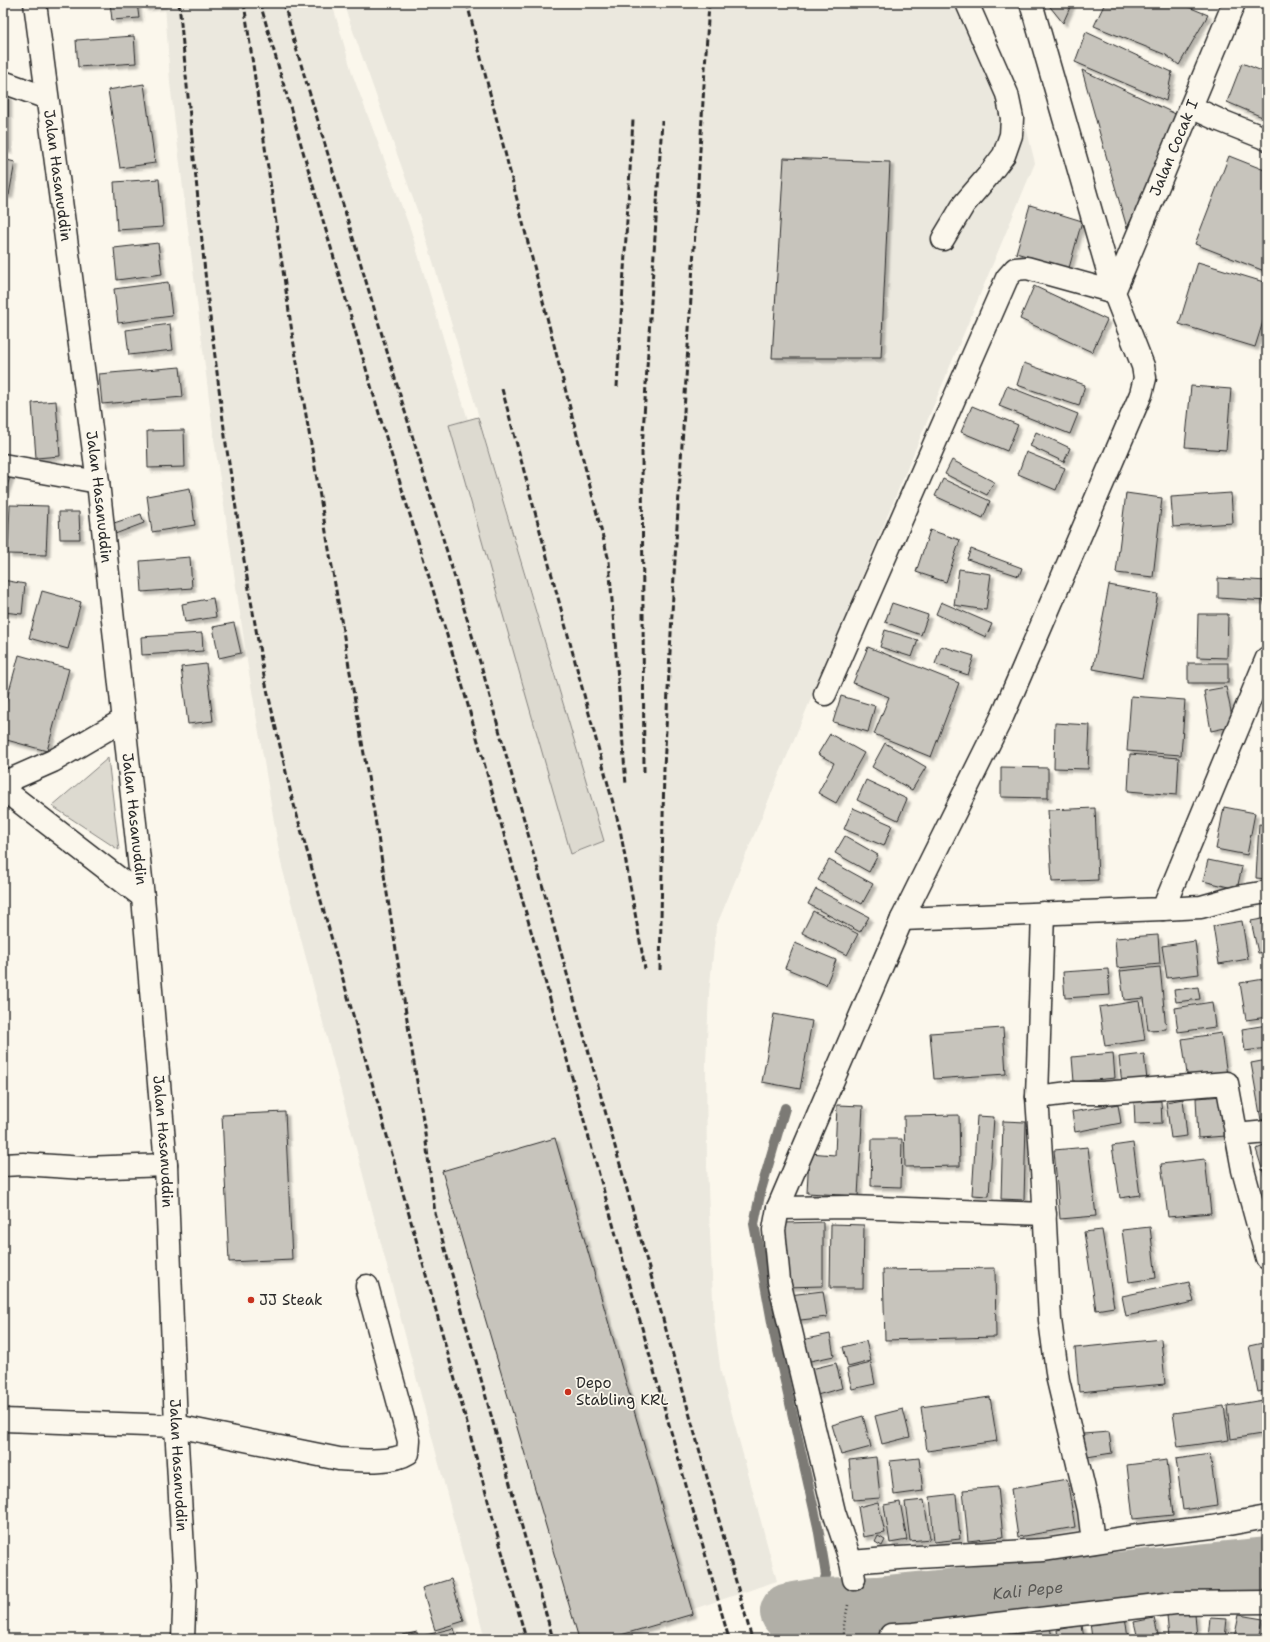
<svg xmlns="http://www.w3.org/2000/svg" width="1270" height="1642" font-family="'Shantell Sans',sans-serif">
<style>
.built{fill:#ebe8de}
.green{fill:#dddad0;stroke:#84827e}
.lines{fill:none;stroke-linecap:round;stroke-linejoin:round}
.stream{stroke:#7b7a75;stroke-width:10}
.river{stroke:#b1afa7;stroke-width:58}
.building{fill:#c7c4bc;stroke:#2b2b2b;filter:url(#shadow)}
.minor-casing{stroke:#2b2b2b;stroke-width:25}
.major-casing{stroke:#2b2b2b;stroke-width:25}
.path{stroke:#2b2b2b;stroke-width:2.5;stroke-dasharray:1 3;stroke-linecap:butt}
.minor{stroke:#fbf7ec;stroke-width:22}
.major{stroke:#fbf7ec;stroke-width:22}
.rail{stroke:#2b2b2b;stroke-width:3;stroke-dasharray:6 3;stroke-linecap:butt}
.poi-dot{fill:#c8321e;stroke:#fbf7ec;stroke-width:1.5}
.labels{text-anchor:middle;stroke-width:3.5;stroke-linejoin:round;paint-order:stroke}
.street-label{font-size:15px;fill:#2b2b2b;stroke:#fbf7ec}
.poi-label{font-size:15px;fill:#2b2b2b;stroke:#fbf7ec;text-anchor:start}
.water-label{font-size:16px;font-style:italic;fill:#5a5956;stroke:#fbf7ec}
</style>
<defs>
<filter id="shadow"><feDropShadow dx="3.5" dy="3.5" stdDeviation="1" flood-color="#0004"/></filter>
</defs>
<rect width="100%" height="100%" fill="#fbf7ec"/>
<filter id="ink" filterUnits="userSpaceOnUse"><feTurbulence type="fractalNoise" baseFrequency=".025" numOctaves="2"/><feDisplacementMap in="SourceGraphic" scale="8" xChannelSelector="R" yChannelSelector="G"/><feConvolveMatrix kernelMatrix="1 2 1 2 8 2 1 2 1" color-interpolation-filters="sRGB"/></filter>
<g filter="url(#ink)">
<polygon class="built" points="165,3 332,3 353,76 411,231 468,420 449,425 572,854 604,841 421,221 343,3 980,3 984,19 1016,87 1035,163 749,847 716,927 709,993 706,1063 707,1166 714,1321 721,1373 777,1581 604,1639 485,1639 281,863 248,667 214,439 170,83"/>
<g class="green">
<polygon points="478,417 604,841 571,854 449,425"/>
<polygon points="108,758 119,850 52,806"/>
</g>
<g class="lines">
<g class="stream">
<polyline points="785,1108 761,1190 754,1224 774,1333 818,1527 826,1575 818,1607"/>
<polyline points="877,1605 885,1639"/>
</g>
<path class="river" id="s1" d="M789,1612L818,1607L877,1605L1267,1566"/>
</g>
<g class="building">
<polygon points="110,3 137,3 139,18 112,20"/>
<polygon points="144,3 163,3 163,5 144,7"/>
<polygon points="1047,3 1072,3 1063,23"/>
<polygon points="1105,3 1179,3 1208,15 1179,65 1166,55 1094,26"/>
<polygon points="1086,32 1172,72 1166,101 1075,62"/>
<polygon points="134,36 136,63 78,67 76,40"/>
<polygon points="1242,63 1267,73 1267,119 1227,102"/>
<polygon points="1082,70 1182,117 1127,228 1103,145"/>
<polygon points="144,84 155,163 120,168 108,90"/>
<polygon points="3,93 8,95 8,150 3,149"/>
<polygon points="1229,156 1267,171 1267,272 1195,244"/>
<polygon points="784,158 890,162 881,358 772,358"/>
<polygon points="3,159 15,162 9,195 3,194"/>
<polygon points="159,179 163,227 117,230 114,182"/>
<polygon points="1030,205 1082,221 1069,268 1016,253"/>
<polygon points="158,243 162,274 117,280 114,248"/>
<polygon points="1198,262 1267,283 1267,309 1255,347 1179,324"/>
<polygon points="168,282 172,316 118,323 114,289"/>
<polygon points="1034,286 1107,320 1092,352 1020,319"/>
<polygon points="170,324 173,350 129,355 126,330"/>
<polygon points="1024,363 1085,385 1079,406 1017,385"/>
<polygon points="180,367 183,397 102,404 99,374"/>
<polygon points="1007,386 1078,414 1070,434 999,406"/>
<polygon points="1191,386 1231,389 1226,450 1185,447"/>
<polygon points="56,401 60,456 36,458 32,403"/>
<polygon points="972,406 1018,425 1007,451 961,432"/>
<polygon points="184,430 185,467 148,468 147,431"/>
<polygon points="1036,432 1070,448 1064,462 1030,446"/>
<polygon points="1026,452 1065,468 1056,490 1018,474"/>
<polygon points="952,460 994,482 987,495 945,474"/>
<polygon points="3,473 11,475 3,497"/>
<polygon points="943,479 990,501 983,518 935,496"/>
<polygon points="190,488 195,525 152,532 147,496"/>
<polygon points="1126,493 1162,498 1153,577 1116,573"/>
<polygon points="1231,493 1233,523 1173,527 1171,497"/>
<polygon points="10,505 48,506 46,555 8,554"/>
<polygon points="59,512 79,512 80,539 60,539"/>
<polygon points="141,514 144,523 115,534 111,524"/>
<polygon points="930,530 960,540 946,582 916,572"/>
<polygon points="971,549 1022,568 1019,576 967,559"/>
<polygon points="190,557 192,588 142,592 140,561"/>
<polygon points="959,569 991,574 986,610 954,605"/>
<polygon points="1218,578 1267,581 1267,601 1218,598"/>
<polygon points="3,580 25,584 22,614 3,612"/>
<polygon points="1109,585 1158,594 1142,678 1093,669"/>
<polygon points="42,591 81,602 68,649 29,638"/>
<polygon points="213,598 216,617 185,622 182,604"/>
<polygon points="941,602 992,624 986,637 936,614"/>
<polygon points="892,603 928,615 921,635 885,622"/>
<polygon points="1198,614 1228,614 1227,658 1197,657"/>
<polygon points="234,623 241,653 219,658 213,627"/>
<polygon points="885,630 918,640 912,657 880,647"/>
<polygon points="202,633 203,651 142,655 141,637"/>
<polygon points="941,646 974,656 968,675 935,664"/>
<polygon points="868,647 959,683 931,757 874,734 889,697 853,683"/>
<polygon points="19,655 69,669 47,751 3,739 3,713"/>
<rect x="1188" y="663" width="40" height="20"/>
<polygon points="206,664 213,721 188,724 181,667"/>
<polygon points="1226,687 1234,726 1211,731 1204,691"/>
<polygon points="841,696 875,706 868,732 833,722"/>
<polygon points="1131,696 1185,700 1181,755 1127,751"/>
<polygon points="1055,723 1090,725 1088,769 1054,768"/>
<polygon points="830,734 864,753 836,803 818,793 834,763 818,754"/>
<polygon points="885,743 926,767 912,790 872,767"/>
<polygon points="1130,754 1179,758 1177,795 1128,791"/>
<polygon points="1001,767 1048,768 1048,798 1001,797"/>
<polygon points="866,780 907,799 898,820 857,800"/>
<polygon points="1224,807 1255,813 1247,855 1216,849"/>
<polygon points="853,808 892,825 884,846 844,829"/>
<polygon points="1095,808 1098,880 1052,882 1048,810"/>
<polygon points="1259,824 1267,825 1267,879 1256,878"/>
<polygon points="845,836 878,855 869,872 835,853"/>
<polygon points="829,860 873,884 862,904 818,880"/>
<polygon points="1208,860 1242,867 1237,889 1203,881"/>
<polygon points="816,889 869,917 860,932 808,904"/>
<polygon points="813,911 858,934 847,955 802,933"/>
<polygon points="1267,918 1267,952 1258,953 1251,921"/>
<polygon points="1242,921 1248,959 1219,964 1213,926"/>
<polygon points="1158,935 1160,964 1117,968 1115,938"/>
<polygon points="1195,941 1199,974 1167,978 1162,946"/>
<polygon points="795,943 836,960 826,985 785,968"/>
<polygon points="1160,967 1166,1029 1148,1030 1144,998 1124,1000 1120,971"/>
<polygon points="1108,969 1110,995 1065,998 1063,972"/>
<polygon points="1264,979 1267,1003 1267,1017 1246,1020 1240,983"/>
<polygon points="1198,987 1200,999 1176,1002 1174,990"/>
<polygon points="1139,1001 1145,1040 1105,1046 1099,1007"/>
<polygon points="1212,1002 1215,1027 1178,1032 1175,1008"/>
<polygon points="774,1014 812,1021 800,1089 762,1082"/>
<polygon points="1267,1025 1267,1048 1245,1051 1242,1029"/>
<polygon points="1003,1028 1006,1074 934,1079 930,1033"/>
<polygon points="1221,1033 1227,1075 1188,1081 1182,1039"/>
<polygon points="1113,1053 1115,1078 1074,1082 1072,1057"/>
<polygon points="1144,1054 1147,1080 1122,1084 1119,1057"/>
<polygon points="1267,1060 1267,1119 1261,1120 1251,1063"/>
<polygon points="1224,1096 1226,1136 1198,1138 1196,1098"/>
<polygon points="1183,1099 1187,1136 1171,1138 1166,1102"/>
<polygon points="1161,1101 1162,1123 1135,1124 1134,1102"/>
<polygon points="1118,1104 1121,1123 1075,1132 1072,1112"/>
<polygon points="837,1105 863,1106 858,1196 807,1193 809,1153 835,1155"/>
<polygon points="285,1112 292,1259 229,1262 222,1115"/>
<polygon points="959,1115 960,1166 905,1167 904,1116"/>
<polygon points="977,1116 994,1117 989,1196 972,1195"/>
<polygon points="1003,1121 1026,1122 1024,1200 1001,1199"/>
<polygon points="555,1138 693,1614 607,1639 579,1639 442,1171"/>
<polygon points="872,1139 902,1139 901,1187 871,1186"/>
<polygon points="1133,1143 1140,1195 1120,1198 1112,1146"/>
<polygon points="1267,1145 1267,1185 1256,1149"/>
<polygon points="1088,1147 1096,1216 1060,1219 1054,1150"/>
<polygon points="1205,1159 1211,1213 1168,1217 1161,1164"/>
<polygon points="823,1222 823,1286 785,1287 784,1223"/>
<polygon points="831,1224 864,1225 863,1288 830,1288"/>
<polygon points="1150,1227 1156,1278 1129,1282 1122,1230"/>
<polygon points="1102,1230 1114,1307 1096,1310 1084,1232"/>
<polygon points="995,1268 996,1337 885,1340 883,1270"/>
<polygon points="1189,1282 1194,1302 1126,1316 1122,1296"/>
<polygon points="823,1291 827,1317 792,1321 789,1295"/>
<polygon points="830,1334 834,1356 801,1363 797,1341"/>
<polygon points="1161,1339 1165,1384 1079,1392 1075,1348"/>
<polygon points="866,1341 871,1361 848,1367 843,1347"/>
<polygon points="1267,1342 1267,1390 1258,1392 1249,1346"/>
<polygon points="836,1363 842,1388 810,1397 803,1371"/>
<polygon points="871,1363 875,1384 852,1389 847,1369"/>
<polygon points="990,1397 997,1441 927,1451 921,1407"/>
<polygon points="1263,1400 1267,1433 1231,1439 1227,1406"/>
<polygon points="1224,1406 1229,1440 1178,1447 1173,1413"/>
<polygon points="903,1409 910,1437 882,1444 875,1416"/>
<polygon points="863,1416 871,1447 841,1455 832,1425"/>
<polygon points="1109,1432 1112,1453 1087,1457 1083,1434"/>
<polygon points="1210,1454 1217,1505 1183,1510 1176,1459"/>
<polygon points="876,1457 880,1498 853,1500 849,1460"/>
<polygon points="919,1458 923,1491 894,1495 890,1461"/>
<polygon points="1167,1460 1173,1515 1133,1519 1127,1465"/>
<polygon points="1067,1479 1075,1527 1018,1537 1011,1489"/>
<polygon points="998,1487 1003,1537 968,1541 963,1490"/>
<polygon points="956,1494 960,1539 934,1542 930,1497"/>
<polygon points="924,1500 930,1539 910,1541 905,1502"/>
<polygon points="878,1502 885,1533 863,1537 858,1507"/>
<polygon points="900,1502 907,1540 890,1543 884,1505"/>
<polygon points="878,1536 885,1540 882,1546 875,1542"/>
<polygon points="451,1579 464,1621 435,1630 422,1588"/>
<polygon points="1195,1613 1197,1639 1169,1639 1167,1615"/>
<polygon points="1239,1615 1263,1619 1259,1639 1234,1639"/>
<polygon points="1125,1616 1128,1639 1092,1639 1090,1622"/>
<polygon points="1210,1617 1227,1618 1225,1639 1208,1639"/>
<polygon points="1154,1618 1159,1639 1138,1639 1134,1622"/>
<polygon points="1082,1625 1084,1639 1058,1639 1057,1630"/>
<polygon points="1050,1626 1052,1639 1007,1639 1006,1632"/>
<polygon points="454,1628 457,1639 422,1639 422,1636"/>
<polygon points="417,1632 418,1639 404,1639 403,1635"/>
</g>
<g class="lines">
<defs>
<g id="minor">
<polyline points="3,82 47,98"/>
<polyline points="1191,107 1219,120 1267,139"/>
<polyline points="943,239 964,204 988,176 1004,155 1011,135 1012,118 1007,94 967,3"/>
<polyline points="3,465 98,482"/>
<polyline points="825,694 1007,278 1015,269 1027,268 1114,292 1031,3"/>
<polyline points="3,783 53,761 123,720"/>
<polyline points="3,789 143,897"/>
<polyline points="1163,909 1201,907 1237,897 1267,892"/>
<polyline points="1043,913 1037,1097 1043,1185 1050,1320 1058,1380 1089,1510 1093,1542"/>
<polyline points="902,919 1163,909 1267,658"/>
<polyline points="1037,1097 1069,1093 1103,1093 1227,1083 1243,1170 1267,1258"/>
<polyline points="1236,1135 1267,1132"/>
<polyline points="3,1165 23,1164 84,1168 166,1165"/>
<polyline points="778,1208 851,1207 1045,1214"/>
<path d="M3,1420L176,1426L339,1459C358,1460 391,1464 408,1453L409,1441L367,1286"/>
<polyline points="851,1562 899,1558 1044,1550 1136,1536 1212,1527 1267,1517"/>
<path id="s2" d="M854,1579L851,1562L834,1512L779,1281L774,1230L778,1208L902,919L1003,715L1141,394L1145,378L1143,366L1114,292L1234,3"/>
<polyline points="891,1635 913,1634 1174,1603 1267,1602"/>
</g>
<g id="major">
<path id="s3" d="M35,3L98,482L143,897L166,1165L176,1426L185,1585L183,1639"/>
</g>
</defs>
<use href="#minor" class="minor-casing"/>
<use href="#major" class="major-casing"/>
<polyline class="path" points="848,1605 844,1625 844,1639 863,1637"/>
<use href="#minor" class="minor"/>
<use href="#major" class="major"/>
<g class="rail">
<polyline points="179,3 207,293 226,444 244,560 264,676 291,794 435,1307 526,1639"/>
<polyline points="244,3 293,339 375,818 424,1126 435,1213 553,1639"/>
<polyline points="260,3 385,434 462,684 729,1639"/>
<polyline points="284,3 294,41 483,672 752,1639"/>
<polyline points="467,3 609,561 626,785"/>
<polyline points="617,387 633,120"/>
<polyline points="502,389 620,829 645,969"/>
<polyline points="644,772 642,450 662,121"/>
<polyline points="660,970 664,768 674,575 709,3"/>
</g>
</g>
</g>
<g class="poi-dot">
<circle cx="251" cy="1300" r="4"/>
<circle cx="568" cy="1392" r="4"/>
</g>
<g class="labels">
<g class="street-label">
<text dy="5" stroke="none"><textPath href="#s2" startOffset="1537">Jalan Cocak I</textPath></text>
<text dy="5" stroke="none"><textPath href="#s3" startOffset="174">Jalan Hasanuddin</textPath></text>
<text dy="5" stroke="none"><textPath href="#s3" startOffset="498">Jalan Hasanuddin</textPath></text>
<text dy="5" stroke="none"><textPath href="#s3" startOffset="822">Jalan Hasanuddin</textPath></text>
<text dy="5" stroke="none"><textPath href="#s3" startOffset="1146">Jalan Hasanuddin</textPath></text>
<text dy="5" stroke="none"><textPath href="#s3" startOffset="1470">Jalan Hasanuddin</textPath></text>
</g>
<g class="poi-label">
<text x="259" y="1305">JJ Steak</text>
<text x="576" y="1388">Depo<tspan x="576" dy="17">Stabling KRL</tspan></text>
</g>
<g class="water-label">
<text dy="6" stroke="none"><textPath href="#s1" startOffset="240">Kali Pepe</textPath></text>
</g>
</g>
<rect width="1270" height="1642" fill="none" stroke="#fbf7ec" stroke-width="16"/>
<rect x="8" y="8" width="1254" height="1626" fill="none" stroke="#2b2b2b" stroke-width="1.5" filter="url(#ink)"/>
</svg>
